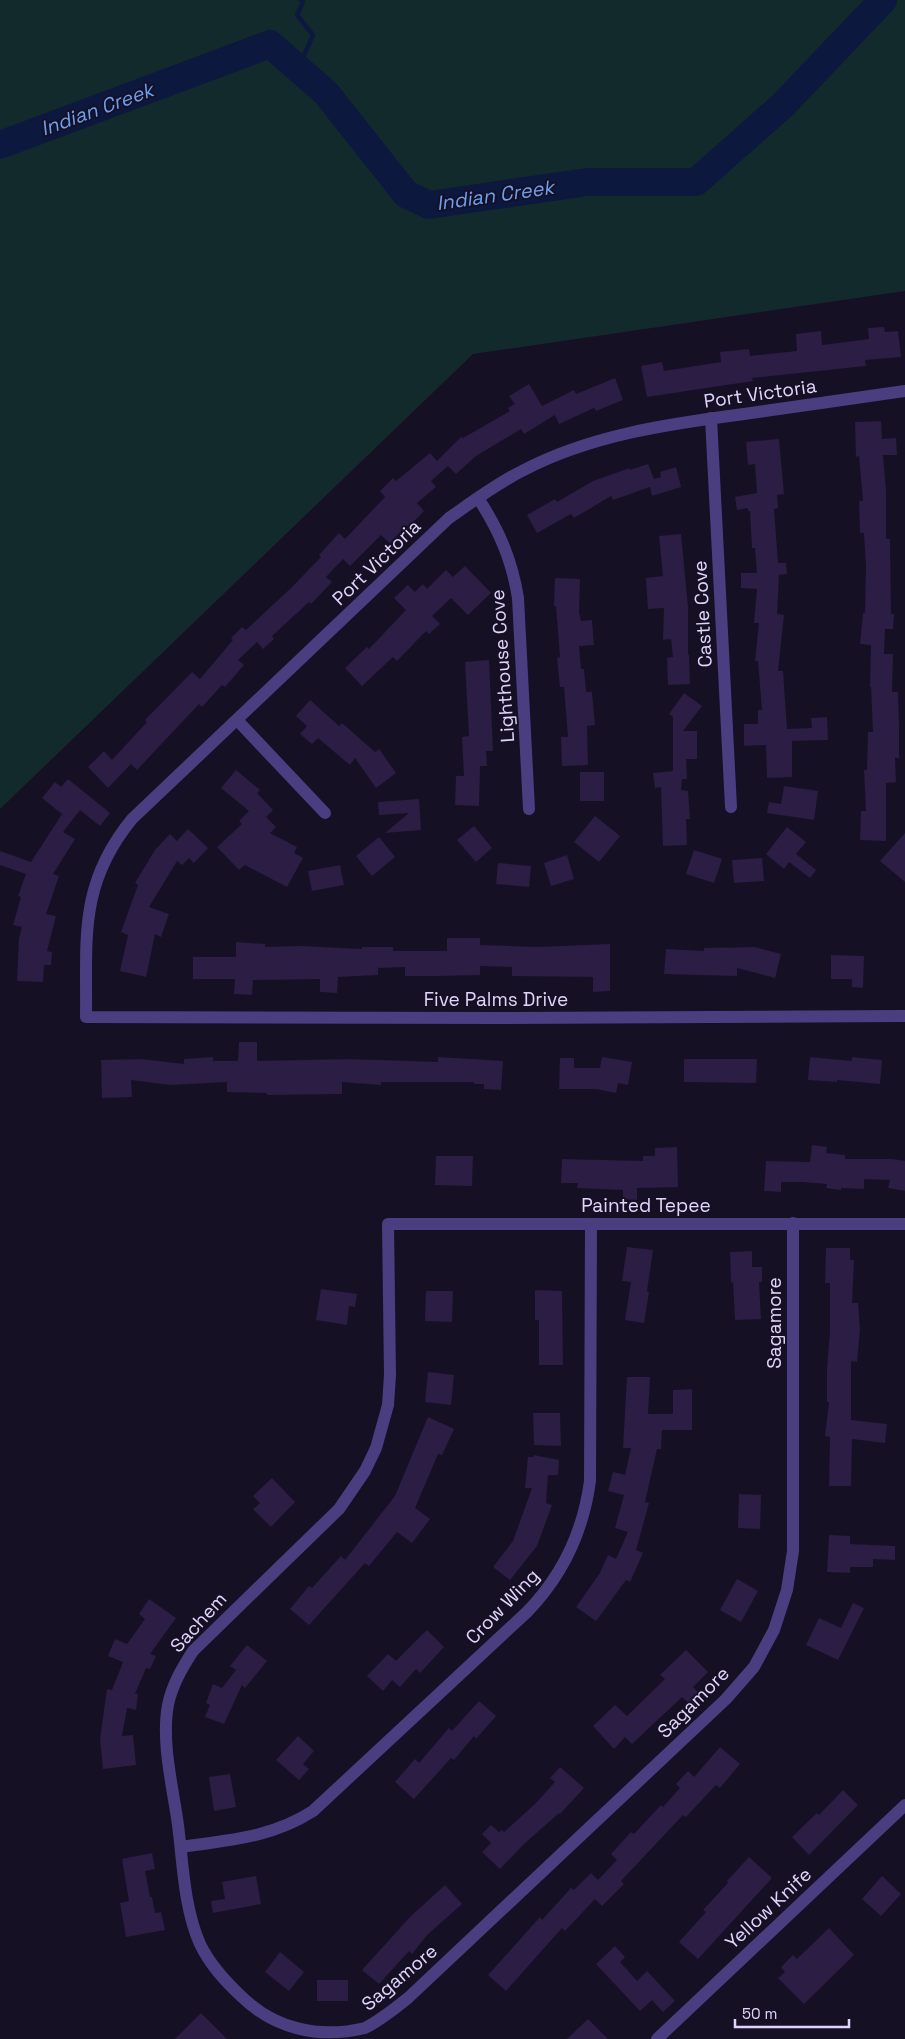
<svg xmlns="http://www.w3.org/2000/svg" width="905" height="2039" font-family="'Space Grotesk',sans-serif">
<style>
.green{fill:#132a2d}
.lines{fill:none;stroke-linecap:round;stroke-linejoin:round}
.stream{stroke:#0d183f;stroke-width:4.5}
.river{stroke:#0d183f;stroke-width:28}
.building{fill:#2b1d43}
.minor{stroke:#4a3e80;stroke-width:12}
.labels{text-anchor:middle;stroke-width:4;stroke-linejoin:round;paint-order:stroke}
.street-label{font-size:19px;fill:#e0d6fc;stroke:#161024}
.water-label{font-size:20px;font-style:italic;fill:#6ba1f5;stroke:#161024}
</style>
<rect width="100%" height="100%" fill="#161024"/>
<polygon class="green" points="0,0 905,0 905,291 473,354 0,809"/>
<g class="lines">
<polyline class="stream" points="298,69 313,35 297,15 303,2 301,0"/>
<polyline class="river" points="0,145 270,44 326,93 406,194 429,205 587,182 696,182 783,105 883,0"/>
</g>
<g class="building">
<polygon points="884,327 885,332 898,331 901,357 865,360 866,366 752,378 753,381 647,397 641,366 662,362 664,371 721,362 720,352 749,349 750,356 797,351 796,334 821,331 822,345 869,339 868,328"/>
<polygon points="615,378 623,400 596,411 594,408 559,424 555,415 524,434 521,429 476,456 456,474 448,466 431,481 436,487 417,503 424,511 408,527 407,525 390,543 381,535 350,566 343,559 326,577 332,582 311,604 309,602 272,636 274,639 263,649 257,642 238,660 244,665 225,687 222,685 202,707 199,704 137,770 131,764 108,788 88,767 104,751 112,760 147,722 145,720 192,672 200,679 233,640 231,638 242,627 246,630 291,588 321,557 319,555 339,533 345,539 385,497 380,491 393,478 396,481 430,453 437,461 461,437 463,438 510,411 508,408 515,404 509,396 529,384 542,406 574,390 576,394"/>
<polygon points="881,421 882,439 896,438 897,455 883,455 886,491 886,539 890,539 891,614 894,614 893,629 885,629 884,654 893,654 892,692 898,692 899,727 899,758 895,758 896,782 886,783 886,841 860,840 861,811 866,811 864,770 867,770 868,732 873,732 871,687 870,687 871,645 860,644 863,613 865,613 866,567 864,533 860,533 859,501 863,501 859,456 856,457 855,422"/>
<polygon points="779,439 784,494 777,495 778,508 774,509 778,563 786,563 787,574 779,575 777,614 784,615 778,671 783,671 787,729 812,728 811,718 827,717 828,740 792,741 792,777 767,778 766,745 744,746 744,724 758,724 758,710 762,710 758,661 755,661 759,623 754,623 757,589 741,588 741,573 757,573 755,548 752,548 750,511 748,511 748,508 737,510 735,497 757,493 755,464 748,465 746,442"/>
<polygon points="648,464 654,479 661,477 660,472 676,467 681,487 652,496 650,487 613,500 611,496 574,518 571,514 537,533 527,515 555,499 557,502 593,481 630,468 630,470"/>
<polygon points="681,534 688,607 688,655 689,654 690,684 668,685 667,658 673,657 671,639 663,640 664,608 648,609 646,578 663,576 659,536"/>
<polygon points="465,566 491,593 468,615 451,598 432,616 440,624 429,634 426,631 397,661 393,657 362,686 345,668 367,647 369,649 406,610 394,598 408,585 415,592 423,584 427,589 446,570 453,577"/>
<polygon points="555,578 580,579 579,612 581,621 592,620 594,645 579,646 581,669 584,669 586,692 592,692 595,725 587,726 588,765 562,766 561,737 568,737 564,687 560,687 557,658 560,657 556,606 554,606"/>
<polygon points="489,660 493,751 486,751 487,766 480,766 479,806 455,805 456,776 464,776 462,737 469,736 465,662"/>
<polygon points="684,693 702,706 683,731 697,731 697,759 686,759 687,779 682,779 681,790 688,791 690,819 686,819 687,845 663,846 661,787 655,788 653,773 673,771 673,717 669,714"/>
<polygon points="310,700 339,726 342,723 375,752 379,749 396,773 376,788 355,758 350,765 318,738 312,744 300,734 307,726 296,716"/>
<polygon points="236,770 260,790 257,793 273,810 266,817 276,827 270,833 297,847 294,853 303,858 287,887 245,865 239,870 217,847 242,824 239,821 249,811 221,788"/>
<rect x="580" y="772" width="24" height="29"/>
<polygon points="68,779 110,813 100,826 80,810 63,832 75,839 53,874 59,876 46,914 56,916 47,951 52,952 51,965 44,965 43,982 17,981 19,938 22,927 13,925 21,897 18,896 26,874 0,865 0,851 31,862 62,814 42,798 55,782 61,787"/>
<polygon points="784,786 818,791 814,820 767,813 769,802 781,804"/>
<polygon points="419,799 421,830 385,833 409,813 379,815 378,802"/>
<polygon points="595,816 620,836 599,862 574,842"/>
<polygon points="474,826 492,848 476,862 457,840"/>
<polygon points="787,827 806,842 796,854 816,870 810,878 789,862 784,869 766,854"/>
<polygon points="188,829 208,848 194,863 189,858 182,865 177,861 149,907 169,914 161,937 155,934 146,977 120,971 128,935 121,932 138,885 135,883 155,850 170,834 177,841"/>
<polygon points="905,833 905,882 880,861"/>
<polygon points="379,837 395,857 372,876 356,856"/>
<polygon points="694,850 722,859 714,883 686,874"/>
<polygon points="567,855 574,879 551,886 544,863"/>
<polygon points="762,858 764,881 734,883 732,860"/>
<polygon points="498,863 531,866 529,887 496,884"/>
<polygon points="340,865 344,885 312,891 308,871"/>
<polygon points="447,938 480,938 480,945 538,947 610,944 610,991 593,992 593,977 512,976 512,967 480,966 480,975 434,976 405,976 405,967 378,968 378,975 338,977 337,993 320,992 320,979 253,980 252,995 234,994 235,979 193,979 193,957 236,957 236,942 265,944 265,947 302,946 362,949 362,947 393,947 393,951 447,951"/>
<polygon points="754,947 781,954 775,978 737,968 737,976 664,974 666,949 704,951 704,948"/>
<polygon points="831,955 864,956 863,988 852,987 852,979 831,979"/>
<polygon points="239,1042 257,1042 257,1061 350,1059 438,1062 438,1057 503,1061 501,1090 484,1089 484,1084 474,1084 474,1082 381,1082 381,1085 342,1082 342,1094 267,1095 267,1093 227,1092 227,1082 170,1085 131,1080 132,1097 102,1098 101,1060 141,1059 184,1064 184,1059 213,1057 213,1061 238,1061"/>
<polygon points="602,1057 632,1062 628,1085 618,1083 616,1093 596,1089 559,1089 560,1058 574,1058 574,1068 600,1068"/>
<polygon points="810,1057 852,1061 852,1057 882,1060 880,1084 837,1080 837,1082 808,1080"/>
<polygon points="684,1059 757,1059 756,1083 684,1082"/>
<polygon points="812,1145 827,1147 826,1153 845,1155 845,1159 893,1159 905,1161 905,1191 888,1188 890,1180 864,1179 864,1189 841,1188 841,1190 826,1188 827,1184 802,1182 781,1182 781,1192 764,1191 766,1161 810,1162"/>
<polygon points="677,1147 678,1187 637,1188 637,1200 623,1199 623,1190 577,1188 578,1183 561,1183 562,1159 643,1161 643,1156 655,1156 655,1148"/>
<polygon points="436,1156 473,1156 472,1186 435,1185"/>
<polygon points="627,1247 653,1250 647,1291 649,1292 644,1323 625,1320 631,1282 622,1281"/>
<polygon points="826,1248 850,1248 850,1260 854,1260 852,1303 858,1303 860,1330 857,1362 851,1361 851,1420 887,1424 885,1443 852,1439 851,1486 829,1486 830,1437 825,1436 829,1402 827,1402 827,1369 830,1331 830,1283 825,1283"/>
<polygon points="752,1251 752,1267 762,1267 762,1282 759,1282 761,1319 735,1320 733,1282 731,1283 730,1252"/>
<polygon points="321,1289 357,1294 355,1307 349,1306 347,1325 316,1320"/>
<polygon points="535,1290 562,1291 563,1365 539,1365 539,1320 535,1320"/>
<polygon points="426,1291 453,1291 452,1322 425,1321"/>
<polygon points="428,1372 454,1375 451,1405 425,1402"/>
<polygon points="627,1377 650,1377 648,1414 673,1414 673,1390 692,1389 692,1430 662,1430 661,1449 657,1449 645,1502 649,1503 636,1550 643,1553 630,1582 626,1580 596,1621 576,1607 600,1573 608,1555 616,1559 628,1532 615,1528 624,1495 608,1491 613,1472 625,1475 631,1448 623,1448"/>
<polygon points="533,1413 560,1413 561,1446 534,1445"/>
<polygon points="428,1417 454,1429 442,1455 438,1454 415,1508 430,1519 412,1543 397,1532 369,1566 365,1563 309,1625 290,1609 309,1586 312,1588 341,1556 345,1560 395,1496"/>
<polygon points="534,1455 559,1460 558,1475 548,1475 546,1503 552,1505 537,1546 510,1580 493,1567 513,1541 532,1488 525,1488 528,1457 534,1457"/>
<polygon points="272,1478 295,1502 271,1527 253,1509 260,1503 253,1496"/>
<polygon points="739,1494 761,1495 760,1529 738,1528"/>
<polygon points="829,1535 850,1536 850,1544 895,1546 895,1560 873,1559 873,1567 850,1567 850,1573 827,1572"/>
<polygon points="737,1579 758,1591 741,1622 720,1610"/>
<polygon points="149,1599 176,1618 150,1654 156,1656 150,1669 146,1668 135,1694 138,1694 136,1710 127,1708 122,1736 133,1735 136,1765 103,1769 100,1739 107,1689 112,1690 123,1662 108,1656 115,1639 127,1644 145,1619 139,1614"/>
<polygon points="853,1603 864,1608 838,1660 806,1645 819,1618 841,1628"/>
<polygon points="427,1630 444,1647 420,1673 416,1669 400,1687 392,1680 383,1691 367,1676 388,1654 396,1661"/>
<polygon points="247,1645 267,1661 245,1688 242,1685 224,1724 205,1717 210,1705 206,1703 213,1684 222,1688 236,1670 230,1666"/>
<polygon points="686,1650 708,1672 693,1687 704,1698 694,1708 682,1697 632,1744 625,1737 614,1749 593,1726 615,1705 627,1716 665,1679 660,1675"/>
<polygon points="479,1701 496,1716 476,1739 474,1736 454,1760 451,1758 414,1799 395,1782 415,1759 419,1763 449,1728 452,1731"/>
<polygon points="298,1736 314,1751 303,1764 309,1769 299,1780 276,1760"/>
<polygon points="720,1747 740,1764 720,1788 716,1785 686,1817 683,1815 621,1881 624,1884 602,1906 595,1899 565,1931 562,1928 506,1991 488,1975 540,1917 542,1920 571,1888 574,1890 591,1873 598,1880 617,1860 611,1854 631,1832 634,1834 661,1805 663,1807 680,1788 676,1784 688,1771 694,1777"/>
<polygon points="560,1767 584,1788 560,1814 559,1813 524,1844 500,1869 482,1852 491,1843 482,1834 491,1825 499,1832 502,1830 504,1832 535,1804 555,1782 550,1778"/>
<polygon points="230,1774 236,1807 214,1811 209,1777"/>
<polygon points="843,1790 858,1805 809,1855 792,1837 817,1813 819,1815"/>
<polygon points="152,1853 155,1869 145,1871 150,1897 152,1897 155,1913 161,1912 165,1930 126,1937 120,1903 129,1901 122,1859"/>
<polygon points="749,1857 772,1878 698,1959 679,1942 706,1912 703,1910 728,1883 727,1881"/>
<polygon points="256,1876 261,1904 213,1913 211,1901 225,1899 222,1882"/>
<polygon points="882,1876 901,1894 881,1916 862,1899"/>
<polygon points="445,1885 462,1904 427,1935 412,1954 409,1951 379,1984 362,1970 410,1917"/>
<polygon points="829,1928 854,1955 804,2004 778,1978 785,1972 781,1967 793,1955 797,1959"/>
<polygon points="615,1946 625,1957 620,1962 637,1981 647,1971 675,2001 663,2012 652,2000 640,2011 596,1964"/>
<polygon points="280,1952 304,1972 289,1991 265,1972"/>
<rect x="317" y="1980" width="31" height="21"/>
<polygon points="201,2013 227,2039 175,2039"/>
<polygon points="588,2019 608,2039 567,2039"/>
</g>
<g class="lines">
<g class="minor">
<path d="M905,391C851,399 798,406 744,414C668,424 590,435 522,471C496,484 472,502 449,518L132,819C78,885 87,939 86,1017L503,1018L905,1016"/>
<polyline points="711,418 731,807"/>
<path d="M478,498C499,530 512,560 518,598L529,809"/>
<polyline points="237,720 325,813"/>
<path d="M793,1223V1551L787,1590L774,1630L754,1667L726,1699L408,1998C394,2009 381,2020 365,2028C319,2039 275,2029 242,1997C225,1981 210,1965 200,1944C184,1908 183,1864 178,1825C173,1788 161,1742 168,1705C172,1685 182,1668 193,1651L339,1509L365,1471L376,1448L388,1405L390,1375L388,1224H905"/>
<path d="M181,1847C229,1840 271,1838 313,1811L527,1612C563,1575 583,1533 590,1481L591,1224"/>
<polyline points="657,2039 905,1805"/>
</g>
</g>
<g class="labels">
<g class="street-label">
<text transform="translate(760 393) rotate(-8)" y="7">Port Victoria</text>
<text transform="translate(376 562) rotate(-44)" y="7">Port Victoria</text>
<text transform="translate(702 614) rotate(-93)" y="7">Castle Cove</text>
<text transform="translate(502 666) rotate(-94)" y="7">Lighthouse Cove</text>
<text x="496" y="1006">Five Palms Drive</text>
<text x="646" y="1212">Painted Tepee</text>
<text transform="translate(774 1323) rotate(-90)" y="7">Sagamore</text>
<text transform="translate(502 1606) rotate(-46)" y="7">Crow Wing</text>
<text transform="translate(198 1622) rotate(-48)" y="7">Sachem</text>
<text transform="translate(693 1702) rotate(-45)" y="7">Sagamore</text>
<text transform="translate(768 1908) rotate(-43)" y="7">Yellow Knife</text>
<text transform="translate(399 1977) rotate(-40)" y="7">Sagamore</text>
</g>
<g class="water-label">
<text transform="translate(97 109) rotate(-20)" y="7">Indian Creek</text>
<text transform="translate(495 195) rotate(-8)" y="7">Indian Creek</text>
</g>
</g>
<path d="M735 2019v8h114v-8" fill="none" stroke="#e0d6fc" stroke-width="2.5"/>
<text x="742" y="2019" font-size="15" fill="#e0d6fc" stroke="#161024" stroke-width="4" paint-order="stroke">50 m</text>
</svg>
